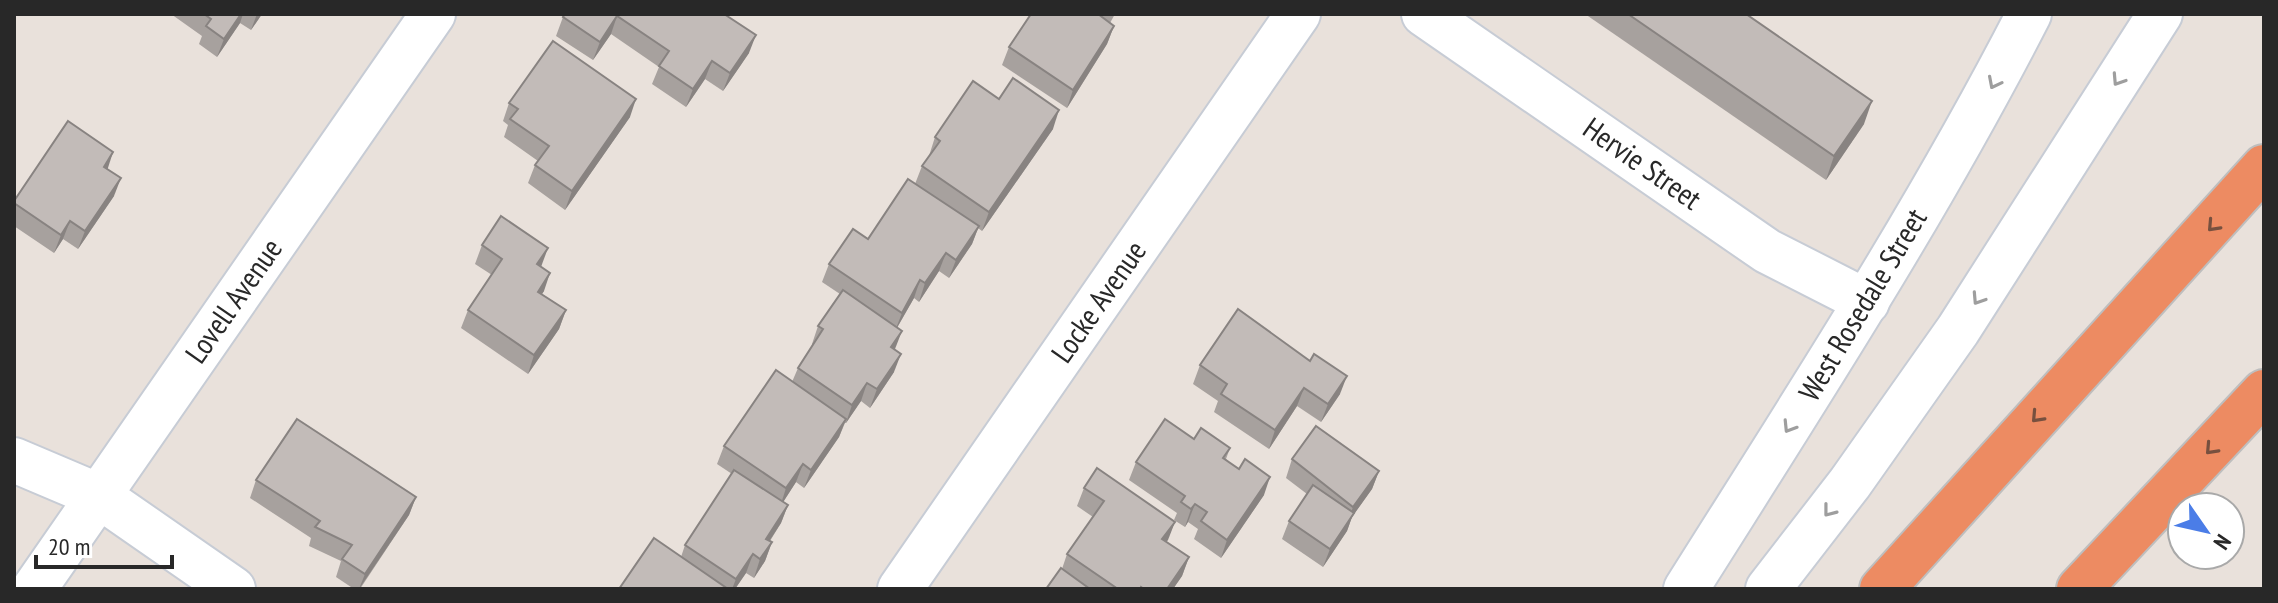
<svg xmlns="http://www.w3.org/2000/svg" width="2278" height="603" font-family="'PT Sans Narrow',sans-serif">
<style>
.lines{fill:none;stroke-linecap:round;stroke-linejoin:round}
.minor-casing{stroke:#c7ccd5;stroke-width:48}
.secondary-casing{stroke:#c7ccd5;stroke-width:48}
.motorway-casing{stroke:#bebebe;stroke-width:48}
.minor{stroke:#fff;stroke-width:44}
.secondary{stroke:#fff;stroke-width:44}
.motorway{stroke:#ed8b62;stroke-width:44}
.wall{fill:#a7a19e}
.shaded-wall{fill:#888381}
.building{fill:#c2bbb8;stroke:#888381;stroke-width:2}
.oneway{stroke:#9e9e9e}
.oneway2{stroke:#77503f}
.labels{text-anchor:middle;stroke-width:8;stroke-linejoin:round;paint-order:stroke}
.street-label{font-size:30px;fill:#282828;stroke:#fff}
</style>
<rect width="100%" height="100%" fill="#e9e1db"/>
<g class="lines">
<defs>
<g id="minor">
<polyline points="1424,14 1767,251 1867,302"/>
<polyline points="14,460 99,496 233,589"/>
<polyline points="34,589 433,14"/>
<polyline points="900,589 1298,14"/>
</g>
<g id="secondary">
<path d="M1686,589C1805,400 1927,213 2029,14"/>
<polyline points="1768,589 1850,483 1958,330 2160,14"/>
</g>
<g id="motorway">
<polyline points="1882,589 2264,167"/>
<polyline points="2079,589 2264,392"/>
</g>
</defs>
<use href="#minor" class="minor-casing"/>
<use href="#secondary" class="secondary-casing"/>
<use href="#motorway" class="motorway-casing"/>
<use href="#minor" class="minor"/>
<use href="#secondary" class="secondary"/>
<use href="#motorway" class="motorway"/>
</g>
<g class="wall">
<polygon points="171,14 262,14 251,30 240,23 217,57 199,44 202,36"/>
<polygon points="724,14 749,53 723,91 705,79 686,107 652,84 659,67 611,34 593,60 556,36 563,17"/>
<polygon points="1031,14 1115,14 1110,23 1114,26 1107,44 1067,108 1002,65 1009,47"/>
<polygon points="1585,14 1746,14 1864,124 1826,180"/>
<polygon points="999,99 1053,129 982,231 978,228 972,244 949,278 939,271 919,302 914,298 897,328 894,350 894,372 870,408 861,401 846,423 845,423 839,437 804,488 796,482 783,502 788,505 781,523 770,541 772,542 765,561 754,578 746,573 735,589 619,589 681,557 685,545 732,474 717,464 724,446 792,382 798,368 813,345 812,344 818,326 840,294 822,282 829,264 868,239 915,184 922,166 929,156 935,137"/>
<polygon points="509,103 630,117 565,210 528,183 535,165 538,161 504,137 508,125 503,121"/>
<polygon points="107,169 114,196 78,249 63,239 54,253 14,226 14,201"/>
<polygon points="482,245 541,267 544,291 542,294 566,310 559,329 528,374 461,328 468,310 492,275 475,264"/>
<polygon points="1200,365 1340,394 1321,422 1297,406 1269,449 1214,412 1218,401 1193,384"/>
<polygon points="1194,439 1230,448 1226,459 1264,495 1221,558 1194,539 1198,529 1188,522 1185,527 1174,520 1177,513 1129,480 1136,462"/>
<polygon points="1292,459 1379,471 1372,489 1352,517 1347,531 1323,567 1282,539 1289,521 1307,494 1286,478"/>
<polygon points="256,480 416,497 409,515 360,589 354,589 336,577 341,561 309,546 311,538 250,498"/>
<polygon points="1084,488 1175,522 1166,542 1189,557 1182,576 1173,589 1046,589 1062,569 1067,554 1093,517 1077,506"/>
</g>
<g class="shaded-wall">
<polygon points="241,14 243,14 240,23 217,57 224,39"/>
<polygon points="257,14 262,14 251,30"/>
<polygon points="617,16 611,34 593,60 600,42"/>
<polygon points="1114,26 1107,44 1067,108 1073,90"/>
<polygon points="756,35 749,53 723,91 730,73"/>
<polygon points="712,61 705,79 686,107 693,89"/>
<polygon points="636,99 630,117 565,210 572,191"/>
<polygon points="1872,101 1864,124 1826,180 1834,156"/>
<polygon points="1059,110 1053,129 982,231 989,212"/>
<polygon points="113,152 107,171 104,167"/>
<polygon points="121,178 114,196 78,249 85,231"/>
<polygon points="70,221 63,239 54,253 61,235"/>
<polygon points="979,226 972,244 949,278 956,260"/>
<polygon points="548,248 541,267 537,264"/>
<polygon points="946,253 939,271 919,302 925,283"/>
<polygon points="550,273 544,291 531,310 538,292"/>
<polygon points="920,280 914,298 895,331 902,313"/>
<polygon points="566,310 559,329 528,374 534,355"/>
<polygon points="902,331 895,349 884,365 891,347"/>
<polygon points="901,354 894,372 870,408 877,389"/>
<polygon points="1347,376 1340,394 1321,422 1328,404"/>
<polygon points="867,383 861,401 846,423 852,405"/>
<polygon points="1304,388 1297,406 1269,449 1275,430"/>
<polygon points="846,419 839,437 804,488 811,470"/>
<polygon points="803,464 796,482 780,507 786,488"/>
<polygon points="1379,471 1372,489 1352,517 1347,531 1323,567 1330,549 1348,522 1353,507"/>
<polygon points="1270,477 1264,495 1221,558 1227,540"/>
<polygon points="416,497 409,515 359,589 365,574"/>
<polygon points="1195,504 1188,522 1185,527 1191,509"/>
<polygon points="788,505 781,523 759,557 766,539"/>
<polygon points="1175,522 1168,540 1155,558 1162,539"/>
<polygon points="772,542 765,561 754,578 760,559"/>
<polygon points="753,554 746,573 735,589 732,589 736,579"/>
<polygon points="1189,557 1182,576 1173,589 1167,589"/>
</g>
<g class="building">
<polygon points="204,14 241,14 224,39 206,26 211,19"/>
<polygon points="565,14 724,14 756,35 730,73 712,61 693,89 659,66 669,51 617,16 600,42 563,17"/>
<polygon points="1031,14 1098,14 1114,26 1073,90 1009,47"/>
<polygon points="1628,14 1746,14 1872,101 1834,156"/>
<polygon points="553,41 636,99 572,191 535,165 549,146 510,119 518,109 509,103"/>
<polygon points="1013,78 1059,110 989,212 922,166 940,141 935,137 973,81 999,99"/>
<polygon points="68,121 113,152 104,167 121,178 85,231 70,221 61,235 14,203 14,201"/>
<polygon points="908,179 979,226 956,260 946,253 925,283 920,280 902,313 829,264 853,229 868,239"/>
<polygon points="501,216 548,248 537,264 550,273 538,292 566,310 534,355 468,310 502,259 482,245"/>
<polygon points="843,290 902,331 891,347 901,354 877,389 867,383 852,405 798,368 823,329 818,326"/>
<polygon points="1238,309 1310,361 1314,354 1347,376 1328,404 1304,388 1275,430 1221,394 1227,384 1200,365"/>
<polygon points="776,370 846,419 811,470 803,464 786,488 724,446"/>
<polygon points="297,419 416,497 365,574 342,559 352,545 315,527 320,521 256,480"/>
<polygon points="1165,419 1194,439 1201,428 1230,448 1223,458 1239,469 1245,459 1270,477 1227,540 1201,521 1207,512 1195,504 1191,509 1181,502 1185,496 1136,462"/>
<polygon points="1316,426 1379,471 1353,507 1292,459"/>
<polygon points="1097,468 1175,522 1162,539 1189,557 1167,589 1144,589 1141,587 1140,589 1118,589 1067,554 1104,501 1084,488"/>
<polygon points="734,470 788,505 766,539 772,542 760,559 753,554 736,579 685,545"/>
<polygon points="1313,485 1354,513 1330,549 1289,521"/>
<polygon points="654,538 728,589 619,589"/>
<polygon points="1061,568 1090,589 1046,589"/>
</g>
<defs><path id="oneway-chevron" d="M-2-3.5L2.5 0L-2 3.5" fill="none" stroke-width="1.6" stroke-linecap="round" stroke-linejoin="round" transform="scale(2)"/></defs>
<g class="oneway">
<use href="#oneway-chevron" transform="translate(2118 80) rotate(123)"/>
<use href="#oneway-chevron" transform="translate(1994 83) rotate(117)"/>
<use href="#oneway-chevron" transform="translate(1978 299) rotate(123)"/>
<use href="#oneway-chevron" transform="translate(1789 427) rotate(122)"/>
<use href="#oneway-chevron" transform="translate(1829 511) rotate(128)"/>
</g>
<g class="oneway2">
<use href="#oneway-chevron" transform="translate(2213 226) rotate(133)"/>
<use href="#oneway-chevron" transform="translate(2037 417) rotate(133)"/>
<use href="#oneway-chevron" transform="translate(2211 449) rotate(133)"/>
</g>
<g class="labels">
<g class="street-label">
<text transform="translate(1642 164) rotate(35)" y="10">Hervie Street</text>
<text transform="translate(234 301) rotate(-55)" y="10">Lovell Avenue</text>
<text transform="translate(1099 302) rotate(-55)" y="10">Locke Avenue</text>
<text transform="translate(1863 305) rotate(-59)" y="10">West Rosedale Street</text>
</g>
</g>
<rect width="2278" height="603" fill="none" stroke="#282828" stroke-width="32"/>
<g transform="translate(2206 531) rotate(124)"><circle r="38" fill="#ffffff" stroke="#a9a9a9" stroke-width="2"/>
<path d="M0-6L14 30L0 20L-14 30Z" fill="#4b7de7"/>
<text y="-12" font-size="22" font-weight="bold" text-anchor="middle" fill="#282828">N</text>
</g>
<path d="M36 555v12h136v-12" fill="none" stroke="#282828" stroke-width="4"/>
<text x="48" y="555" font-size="24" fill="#282828" stroke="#ffffff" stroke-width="6" paint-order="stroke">20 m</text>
</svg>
